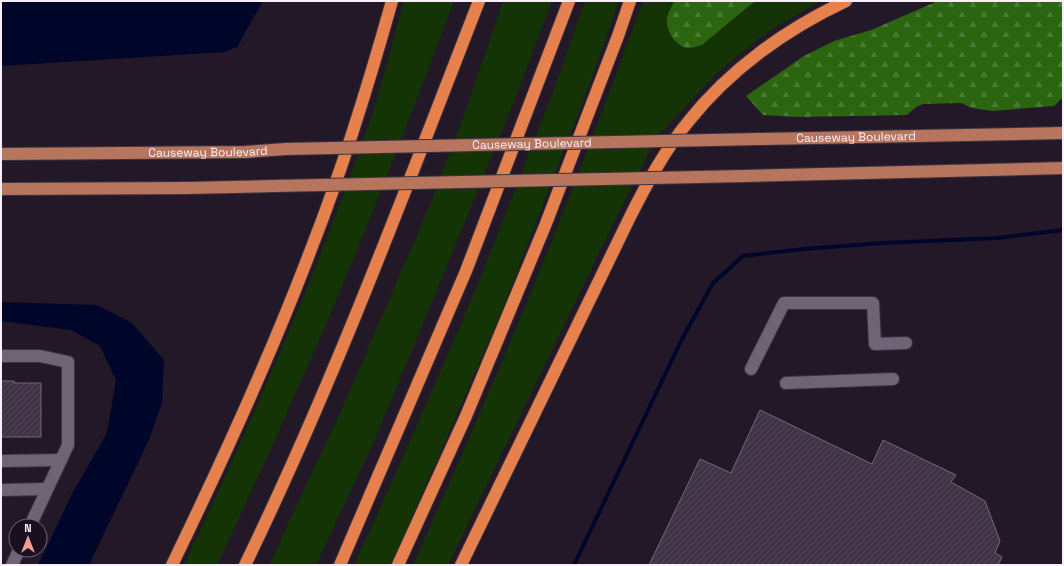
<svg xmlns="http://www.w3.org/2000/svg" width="1064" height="566" font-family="'Space Grotesk',sans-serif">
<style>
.green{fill:#143406}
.forest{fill:url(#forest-firs)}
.water{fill:#000629}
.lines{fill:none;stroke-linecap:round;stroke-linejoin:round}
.stream{stroke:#000629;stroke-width:4}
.building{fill:url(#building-hatch);stroke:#74677b}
.minor-casing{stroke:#3b333f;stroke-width:14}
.major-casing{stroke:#3b333f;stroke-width:14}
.highway-casing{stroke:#3b333f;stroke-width:14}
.minor{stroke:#706376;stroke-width:12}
.major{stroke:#b7755e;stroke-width:12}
.highway{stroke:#e6814e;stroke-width:12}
.major-bridge-casing{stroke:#3b333f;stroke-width:14;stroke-linecap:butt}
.major-bridge{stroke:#b7755e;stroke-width:12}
.labels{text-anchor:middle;stroke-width:3.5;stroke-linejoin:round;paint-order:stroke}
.street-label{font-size:12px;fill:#f7effb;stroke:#190f1e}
</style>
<defs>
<pattern id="forest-firs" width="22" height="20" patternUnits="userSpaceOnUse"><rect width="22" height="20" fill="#2b6510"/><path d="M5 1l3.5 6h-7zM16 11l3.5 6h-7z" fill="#4a7b34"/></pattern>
<pattern id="building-hatch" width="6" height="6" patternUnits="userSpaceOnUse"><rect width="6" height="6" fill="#3f3345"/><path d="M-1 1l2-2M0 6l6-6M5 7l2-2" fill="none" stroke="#524758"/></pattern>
</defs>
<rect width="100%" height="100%" fill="#231828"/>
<g class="green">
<path d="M404,1H454C417,100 379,199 338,296C300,386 259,476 217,565H184C252,421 315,278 368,127C382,86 392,43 404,1Z"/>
<polygon points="503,1 552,1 513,104 426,317 376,437 316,565 269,565 344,404 429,207 465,113"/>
<polygon points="585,1 619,1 586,94 499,318 391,565 354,565 397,471 476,289 553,92"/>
<path d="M643,1H674L667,17C673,38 676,53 702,45L755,1H820L779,25L754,42L716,74L657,137L616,218L448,565H413C466,446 519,326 566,205C593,137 618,69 643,1Z"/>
</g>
<g class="forest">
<path d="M674,1H755L702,45C696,47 690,49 684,47C673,43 666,29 667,18C668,13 672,6 674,1Z"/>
<polygon points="938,1 1063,1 1063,99 1061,99 1054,106 992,111 972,108 961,103 923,104 916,107 907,115 798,117 763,115 746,96 804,56 834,41 871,30"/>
</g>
<g class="water">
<polygon points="1,1 263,1 237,47 225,52 1,66"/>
<polygon points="1,302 97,305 132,323 164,360 162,403 149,440 89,565 38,565 73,492 107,433 116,380 100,346 71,330 1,321"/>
</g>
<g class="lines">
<polyline class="stream" points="574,565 682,339 713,283 743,256 804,249 882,243 998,238 1063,230"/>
</g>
<g class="building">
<polygon points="1,381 14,381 14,383 41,383 41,437 1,437"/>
<polygon points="760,410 872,464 883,440 956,475 951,482 985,501 1000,541 995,553 1002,557 998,565 649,565 700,459 731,473"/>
</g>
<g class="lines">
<defs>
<g id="minor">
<polyline points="1,356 40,356 68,362 68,445 30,526"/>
<polyline points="751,369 784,303 873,303 875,344 906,343"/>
<polyline points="786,383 893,379"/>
<polyline points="1,461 61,460"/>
<polyline points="1,490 46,489"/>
<polyline points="12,565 19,550"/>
</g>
<g id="major">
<path id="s1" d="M759,139L1063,133"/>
<path id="s2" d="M1,154L245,152L286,149"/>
<polyline points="745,176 1063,168"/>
<polyline points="1,189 187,188 273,186"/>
</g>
<g id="highway">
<path d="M172,565C223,460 272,353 313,244C344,165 369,83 392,1"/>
<path d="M245,565C334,382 405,191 479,1"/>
<polyline points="340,565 466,271 569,1"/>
<polyline points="398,565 466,416 545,226 618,36 630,1"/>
<path d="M461,565L629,219C646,185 664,151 688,122C729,70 786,29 846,1"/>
</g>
</defs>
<use href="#minor" class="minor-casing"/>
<use href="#major" class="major-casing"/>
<use href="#highway" class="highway-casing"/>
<use href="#minor" class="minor"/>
<use href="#major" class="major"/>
<use href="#highway" class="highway"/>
<defs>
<g id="major-bridge">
<path id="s3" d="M286,149L759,139"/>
<polyline points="273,186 745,176"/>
</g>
</defs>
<use href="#major-bridge" class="major-bridge-casing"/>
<use href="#major-bridge" class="major-bridge"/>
</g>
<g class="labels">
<g class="street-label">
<text dy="4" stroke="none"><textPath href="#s1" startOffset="97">Causeway Boulevard</textPath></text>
<text dy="4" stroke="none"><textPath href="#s3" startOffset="246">Causeway Boulevard</textPath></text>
<text dy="4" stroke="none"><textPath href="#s2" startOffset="207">Causeway Boulevard</textPath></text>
</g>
</g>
<rect width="1064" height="566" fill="none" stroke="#f7effb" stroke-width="4"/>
<g transform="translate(28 538)"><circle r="19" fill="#190f1e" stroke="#726976"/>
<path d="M0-3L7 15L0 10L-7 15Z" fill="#f59c95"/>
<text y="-6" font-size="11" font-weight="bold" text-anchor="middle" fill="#f7effb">N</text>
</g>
</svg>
